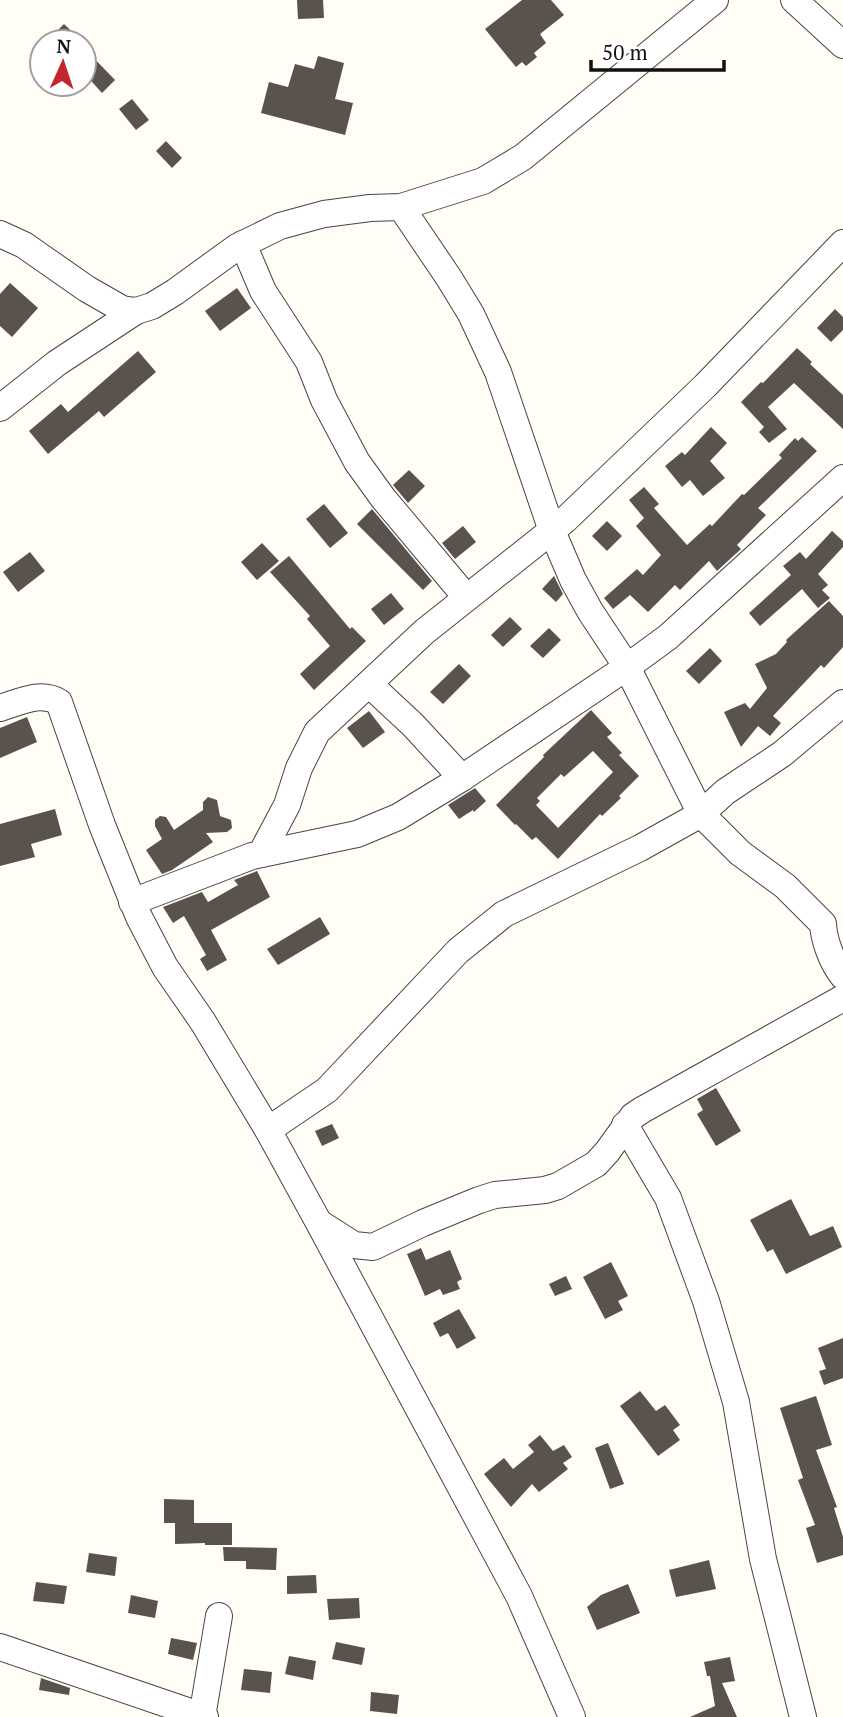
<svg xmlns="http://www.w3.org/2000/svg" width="843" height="1717" font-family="'PT Serif',serif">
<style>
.building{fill:#5a524d;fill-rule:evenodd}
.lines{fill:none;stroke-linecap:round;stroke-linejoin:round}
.minor-casing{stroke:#444;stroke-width:28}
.minor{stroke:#fff;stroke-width:26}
</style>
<rect width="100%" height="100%" fill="#fffdf5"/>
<g class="building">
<polygon points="297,0 323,0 324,18 298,19"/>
<polygon points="522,0 551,0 564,15 540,34 546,43 534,53 537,57 526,66 522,62 516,67 485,29"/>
<polygon points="64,24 83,42 46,42"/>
<polygon points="84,48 115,80 102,93 84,73"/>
<polygon points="318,56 344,63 335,99 353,103 345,135 261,113 269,82 288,87 295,64 314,69"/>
<polygon points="132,99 149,120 136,130 119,109"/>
<polygon points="166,141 182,158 172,168 156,151"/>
<polygon points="10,283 38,308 12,337 0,326 0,294"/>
<polygon points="237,288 251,308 220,331 205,311"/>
<polygon points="835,309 843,317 843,330 831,342 817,328"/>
<polygon points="797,348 812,362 810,364 843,395 843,429 794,383 768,407 787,429 769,443 759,432 764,427 741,402 761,382 763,383"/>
<polygon points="138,351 156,372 104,417 99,411 48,454 29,431 61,404 68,412"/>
<polygon points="711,427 727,443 710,461 725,478 703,496 690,480 682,487 665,466 682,452 685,455"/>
<polygon points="802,437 817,451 758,508 766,515 737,545 741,549 717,571 709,561 680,590 675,585 648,612 630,595 613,609 604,598 637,569 643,575 661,555 636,526 644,518 629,500 644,487 659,504 654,508 687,545 710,524 712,526 742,494 744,495 782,458 779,455 795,438 798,441"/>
<polygon points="409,470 425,486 408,503 393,485"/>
<polygon points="324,504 348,533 330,548 306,519"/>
<polygon points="372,509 432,581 423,590 357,524"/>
<polygon points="607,521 622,536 607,551 592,536"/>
<polygon points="463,526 476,542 455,559 442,543"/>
<polygon points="832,531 843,541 843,547 818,574 828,585 822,590 830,598 818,608 802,589 760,626 749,613 791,575 783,566 800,552 806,559"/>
<polygon points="262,543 279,561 257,580 241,562"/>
<polygon points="30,552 45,571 18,592 3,572"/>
<polygon points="289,556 350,629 352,627 366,641 314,690 300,674 330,646 307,619 310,616 270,572"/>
<polygon points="554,576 563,594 556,602 542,589"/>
<polygon points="391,593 404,609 384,625 371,609"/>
<polygon points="829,601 843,616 843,647 824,668 821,665 773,716 781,723 770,736 758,726 741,747 724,712 745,703 750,709 767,688 755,664 776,654 787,642 786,640"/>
<polygon points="510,617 522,629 503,647 491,635"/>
<polygon points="549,628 561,640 543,658 530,646"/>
<polygon points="710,648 722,661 699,684 686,671"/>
<polygon points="459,664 471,676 443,704 430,692"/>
<path d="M591,710L612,733L607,737L622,753L619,755L639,776L619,796L621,798L602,816L600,814L558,859L536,837L532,840L516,824L515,825L496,805L544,757L543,755ZM593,751L613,772L558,828L536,805L540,801L537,798L561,774L564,777Z"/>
<polygon points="369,711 385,732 363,748 347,728"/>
<polygon points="27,717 37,742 0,758 0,728"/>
<polygon points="475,788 486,801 474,812 473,810 459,819 448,805"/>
<polygon points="208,797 217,800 220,816 231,820 232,828 227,832 206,833 213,842 172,870 162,874 146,850 162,839 155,826 155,820 160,816 166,817 174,830 203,810 203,802"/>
<polygon points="55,809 62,835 31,844 35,857 0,866 0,824"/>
<polygon points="257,871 270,897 211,930 227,960 207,971 200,959 206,955 184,916 173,923 163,907 202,892 208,902 238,885 234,880"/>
<polygon points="320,917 330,934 278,965 267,949"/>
<polygon points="716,1088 741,1131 716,1146 697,1114 703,1110 697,1099"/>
<polygon points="332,1124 339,1138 322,1146 315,1131"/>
<polygon points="791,1199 810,1236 833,1226 842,1247 786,1274 773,1249 767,1252 750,1220"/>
<polygon points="421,1248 426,1260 450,1250 462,1279 457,1282 460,1289 443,1295 440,1289 425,1296 407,1254"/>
<polygon points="611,1262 628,1296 618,1301 623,1310 605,1319 583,1277"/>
<polygon points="566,1276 572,1289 555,1296 549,1284"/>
<polygon points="459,1309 476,1338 457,1349 448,1333 440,1337 433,1323"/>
<polygon points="843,1338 843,1378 824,1385 819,1371 826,1369 818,1348"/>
<polygon points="640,1391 656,1411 665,1405 680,1425 673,1430 680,1440 658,1456 620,1406"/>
<polygon points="816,1396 832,1445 816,1450 837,1507 834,1508 843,1537 843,1555 817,1563 806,1528 815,1525 798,1480 803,1478 780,1408"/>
<polygon points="540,1435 553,1451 564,1445 572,1457 563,1463 568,1469 539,1492 532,1484 511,1507 484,1474 504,1458 513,1469 534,1452 528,1445"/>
<polygon points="608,1443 624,1484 610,1489 595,1448"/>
<polygon points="164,1499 194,1500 194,1523 232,1523 232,1545 205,1545 205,1543 175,1544 175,1523 164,1523"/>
<polygon points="223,1547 277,1548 276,1570 246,1569 246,1561 224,1561"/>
<polygon points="89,1553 117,1557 115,1576 86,1572"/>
<polygon points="709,1560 716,1589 676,1597 669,1570"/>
<polygon points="316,1575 317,1593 287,1594 287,1576"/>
<polygon points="36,1582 67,1586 64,1604 33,1601"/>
<polygon points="628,1584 640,1613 597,1630 587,1607 601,1595"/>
<polygon points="131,1595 158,1601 155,1618 128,1613"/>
<polygon points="359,1598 360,1618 329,1620 327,1599"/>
<polygon points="171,1638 197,1643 193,1660 168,1654"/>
<polygon points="336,1642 365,1648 362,1665 332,1659"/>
<polygon points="289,1656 316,1661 313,1680 285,1674"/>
<polygon points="730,1657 735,1681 722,1683 737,1717 690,1717 715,1706 710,1676 707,1676 704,1662"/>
<polygon points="244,1669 272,1672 270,1693 241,1690"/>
<polygon points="41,1678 70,1688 69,1695 39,1690"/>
<polygon points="371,1692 399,1695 397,1714 370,1711"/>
</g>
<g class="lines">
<defs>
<g id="minor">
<polyline points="794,0 843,45"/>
<path d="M401,207L449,278L471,314L498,372L552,531L573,580L590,611L627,667L701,814L740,853L785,886L823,924C824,941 832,962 843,976"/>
<polyline points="0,234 24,245 87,289 122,309 136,311 152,306 175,292 237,247 280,226 324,214 370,208 401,207 483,181 523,157 715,0"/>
<polyline points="243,244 263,291 309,362 324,400 357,462 383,498 466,597"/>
<polyline points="0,408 57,363 136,311"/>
<polyline points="369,684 413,725 462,778"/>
<path d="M0,708C20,702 40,691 59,702L102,825L139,917L165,967L203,1022L268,1130L319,1223L519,1596L572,1717"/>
<polyline points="261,854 287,805 299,768 317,732 424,632 565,520 705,386 843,243"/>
<polyline points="132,902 252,856 357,834 398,817 462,778 627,667 668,637 843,478"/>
<polyline points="625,1125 668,1198 706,1301 736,1402 763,1559 803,1717"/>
<polyline points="268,1130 327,1090 458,951 504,914 640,848 701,814 725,792 782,754 843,703"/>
<polyline points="321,1224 354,1245 373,1247 423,1223 479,1200 495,1195 545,1190 558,1186 596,1164 607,1152 633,1116 642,1110 843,998"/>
<polyline points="0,1647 205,1717"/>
<polyline points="202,1717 219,1616"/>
</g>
</defs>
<use href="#minor" class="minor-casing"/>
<use href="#minor" class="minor"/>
</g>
<g transform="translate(63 63) rotate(3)"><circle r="33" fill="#ffffff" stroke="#a0a0a0" stroke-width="2"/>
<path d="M0-5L12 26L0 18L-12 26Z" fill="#c4262e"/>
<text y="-10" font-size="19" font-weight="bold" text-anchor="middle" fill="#111111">N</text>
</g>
<path d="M591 60v10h133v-10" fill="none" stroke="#111111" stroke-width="3.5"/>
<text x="602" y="60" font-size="21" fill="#111111" stroke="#ffffff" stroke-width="5" paint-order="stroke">50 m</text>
</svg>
